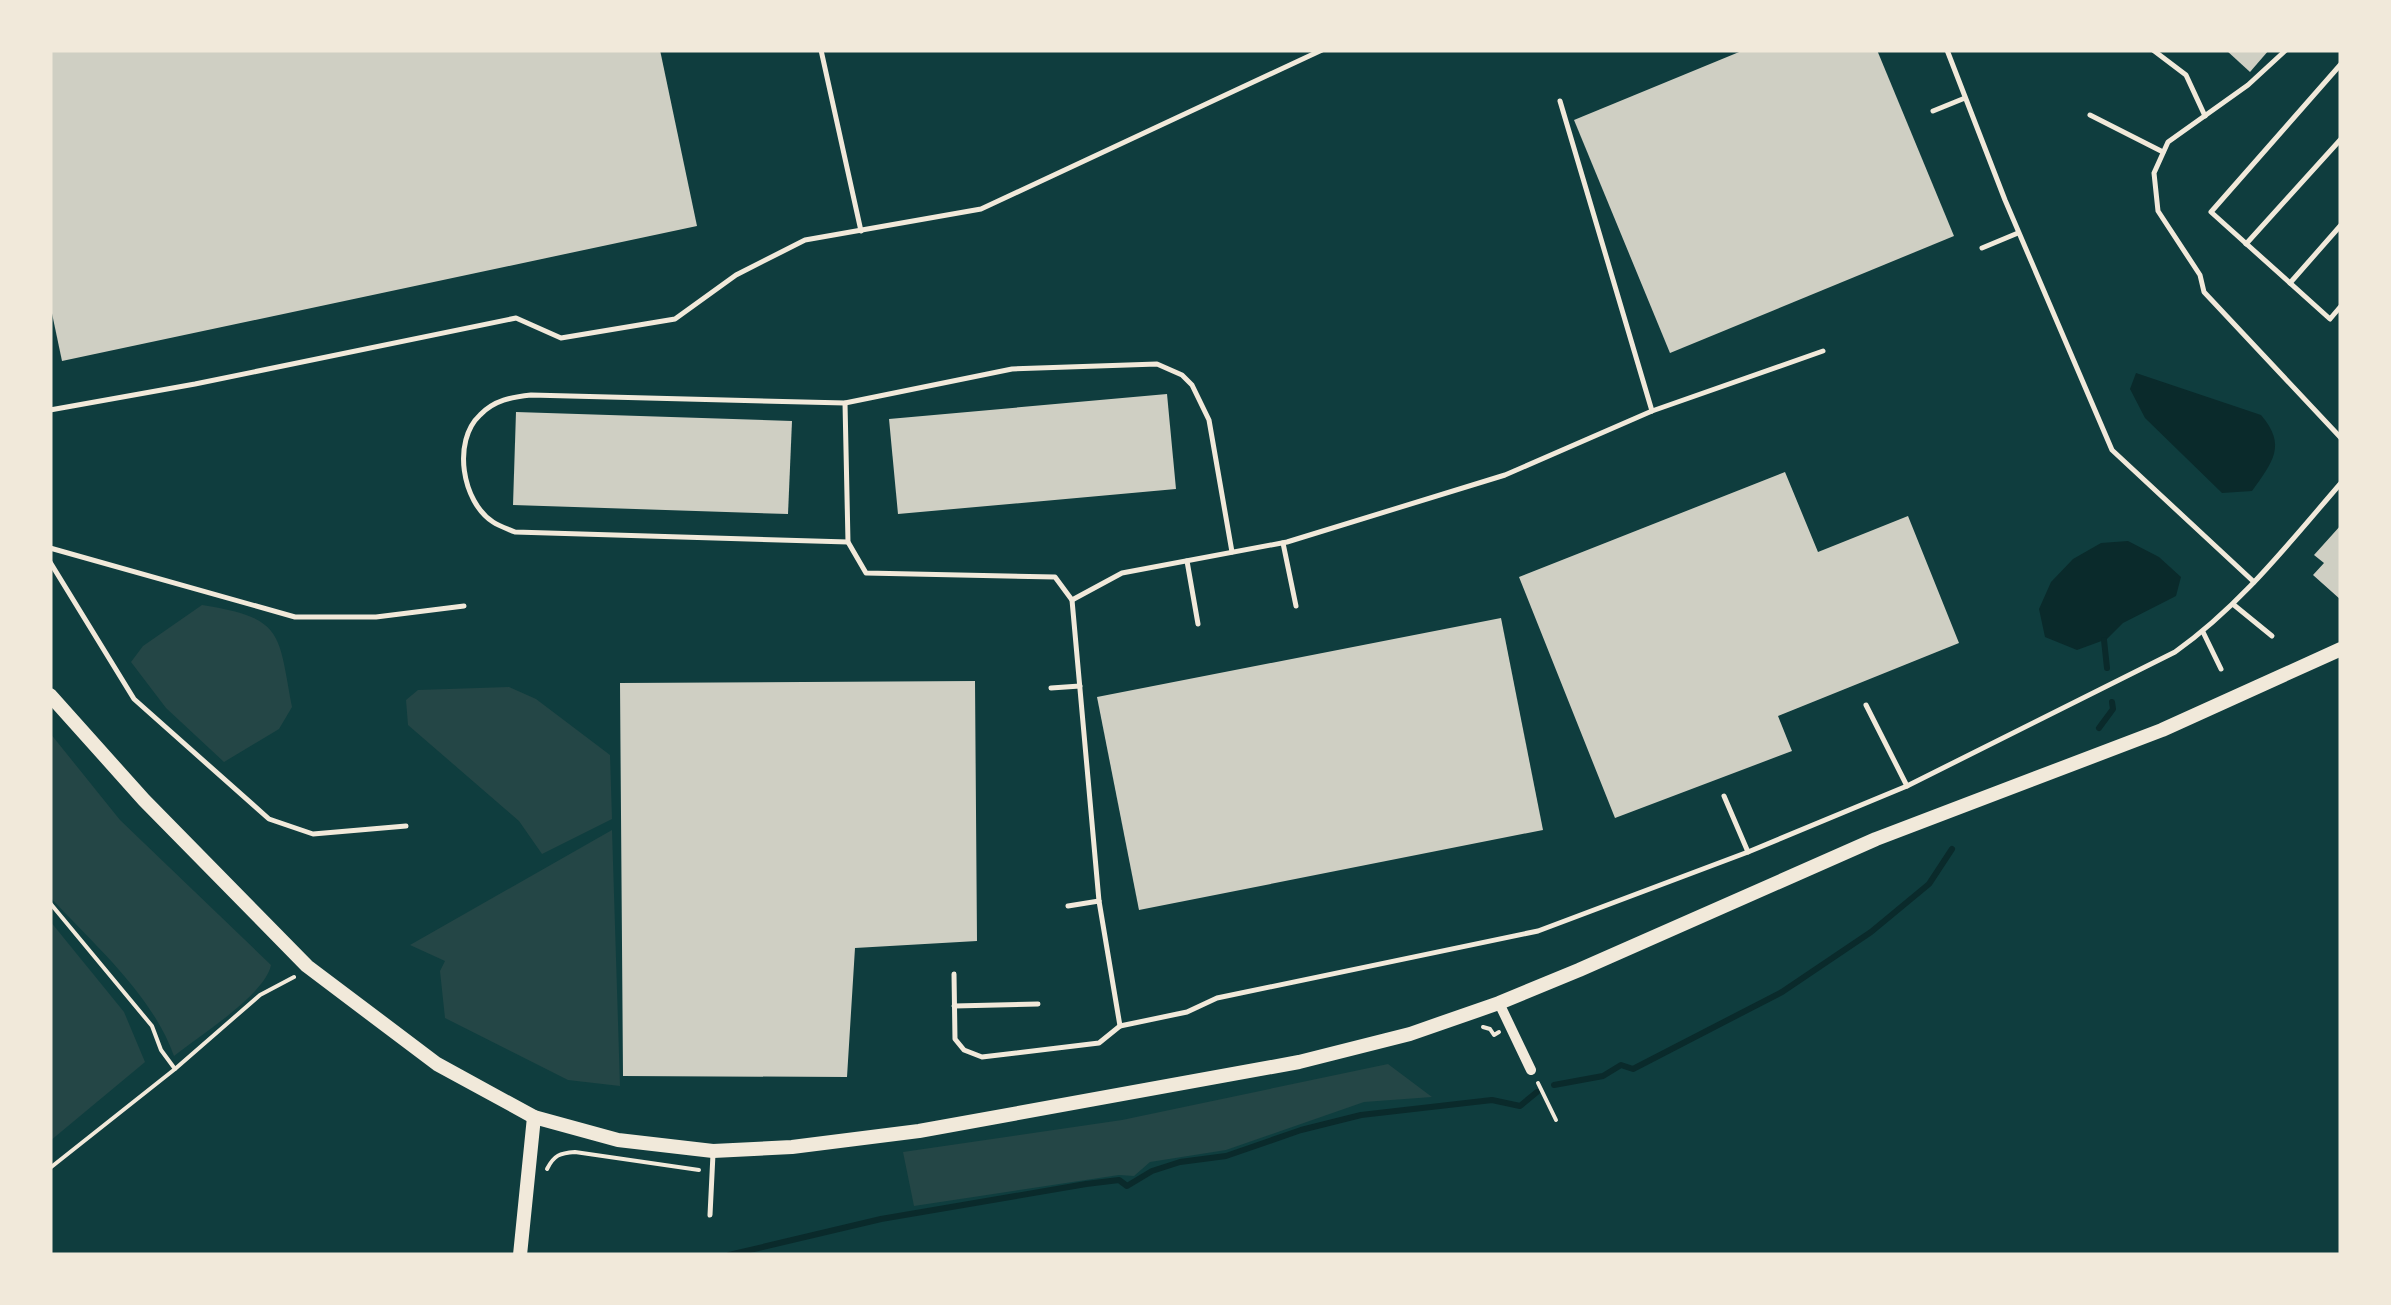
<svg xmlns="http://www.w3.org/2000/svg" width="2391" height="1305" font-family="'PT Sans Narrow',sans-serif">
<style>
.green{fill:#244646}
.water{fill:#0a2a2b}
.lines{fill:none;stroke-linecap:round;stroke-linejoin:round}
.stream{stroke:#0a2a2b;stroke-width:6}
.building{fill:#cfcfc3}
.path{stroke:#f1e9da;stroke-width:4}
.service{stroke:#f1e9da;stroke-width:5}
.minor{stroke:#f1e9da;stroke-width:10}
.tertiary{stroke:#f1e9da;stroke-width:14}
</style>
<rect width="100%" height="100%" fill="#0f3d3e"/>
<g class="green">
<path d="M202,605C284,618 278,632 292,707L279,729L224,762L166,708L131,662L143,646Z"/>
<polygon points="509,687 536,699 610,755 612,819 542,854 519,821 408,725 406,700 418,690"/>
<path d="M50,733L120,820L271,965C265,995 199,1036 174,1056C152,994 94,945 50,897Z"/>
<polygon points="612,830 620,1086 568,1080 445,1018 440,971 445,961 410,945"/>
<polygon points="50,921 124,1012 145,1062 50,1141"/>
<polygon points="1388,1064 1432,1097 1364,1102 1226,1150 1150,1162 1134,1176 1119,1175 914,1206 903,1152 1122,1120"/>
</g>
<g class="water">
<path d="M2136,373L2261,415C2287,445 2273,462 2252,491L2222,493L2145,418L2130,389Z"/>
<polygon points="2128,541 2159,557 2181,577 2176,596 2123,623 2107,639 2077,650 2045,637 2039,609 2051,582 2073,559 2101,543"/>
</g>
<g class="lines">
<g class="stream">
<polyline points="2104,640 2107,668"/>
<polyline points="2099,728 2113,709 2112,702"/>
<polyline points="1554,1085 1603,1076 1621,1065 1633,1069 1782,992 1871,932 1929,884 1952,849"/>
<polyline points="729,1255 881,1219 1086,1184 1119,1180 1127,1186 1152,1171 1180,1162 1226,1156 1301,1130 1361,1115 1492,1100 1520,1106 1537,1092"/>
</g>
</g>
<g class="building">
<polygon points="50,50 660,50 697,226 62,361 50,304"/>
<polygon points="1744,50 1877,50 1954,236 1670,353 1574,120"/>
<polygon points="2226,50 2269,50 2250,72"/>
<polygon points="1167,394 1176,489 898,514 889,419"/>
<polygon points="516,412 792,421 788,514 513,505"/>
<polygon points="1785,472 1818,552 1908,516 1959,643 1778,716 1792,751 1615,818 1519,577"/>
<polygon points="2341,525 2341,600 2313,575 2324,563 2314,555"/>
<polygon points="1501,618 1543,830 1139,910 1097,697"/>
<polygon points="975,681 977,941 855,948 847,1077 623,1076 620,683"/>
</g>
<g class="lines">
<g class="path">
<polyline points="50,903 152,1026 161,1050 175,1069"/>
<polyline points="1483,1027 1490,1029 1494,1035 1499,1032"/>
<polyline points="1538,1083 1556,1120"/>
<polyline points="50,1168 175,1069 260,995 294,977"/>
<path d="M547,1169C554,1155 560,1153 575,1152L699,1170"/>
</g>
<g class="service">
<polyline points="821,50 861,231"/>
<polyline points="1947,50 2005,200 2112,450 2254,582"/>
<polyline points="2153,50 2186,75 2205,116"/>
<polyline points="2286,50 2248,85 2168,142 2154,173 2158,211 2200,275 2204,292 2341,438"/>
<polyline points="2341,64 2211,212 2330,319 2341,306"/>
<polyline points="1560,101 1652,411"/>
<polyline points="1933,111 1965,98"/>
<polyline points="2090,115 2163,152"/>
<polyline points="2246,244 2341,139"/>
<polyline points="1982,248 2018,233"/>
<polyline points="2290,283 2341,225"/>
<path d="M845,403L848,542L866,573L1055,577L1072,600L1099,901L1120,1026L1187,1012L1217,998L1538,931L1748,852L1907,786L2175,652C2240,606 2289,543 2341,483"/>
<polyline points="50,410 195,384 516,318 561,338 675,319 736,275 805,240 981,209 1322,50"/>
<path d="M848,542L515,532C508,529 499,526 493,522C462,502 452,441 480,415C494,400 512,397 531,395L845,403L1012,369L1157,364L1182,375L1192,385L1209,420L1232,552"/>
<polyline points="1283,543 1296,606"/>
<polyline points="50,548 295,617 376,617 464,606"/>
<polyline points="1187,561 1198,624"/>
<polyline points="50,562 134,699 269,819 313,834 406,826"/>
<polyline points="1072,600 1122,573 1287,542 1505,475 1652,411 1823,351"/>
<polyline points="2234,605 2272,636"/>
<polyline points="2203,632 2221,669"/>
<polyline points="1051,688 1080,686"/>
<polyline points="1866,705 1907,786"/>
<polyline points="1724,796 1748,852"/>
<polyline points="1068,906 1099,901"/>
<polyline points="954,974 955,1039 964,1050 982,1057 1099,1043 1120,1026"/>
<polyline points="954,1006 1038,1004"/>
<polyline points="710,1215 713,1154"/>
</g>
<polyline class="minor" points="1499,1003 1531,1070"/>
<g class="tertiary">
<polyline points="50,695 144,800 307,966 437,1064 534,1117 618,1140 713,1151 792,1147 919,1131 1299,1062 1410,1034 1499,1003 1579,970 1876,839 2162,730 2341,649"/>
<polyline points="520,1255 534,1117"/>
</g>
</g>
<rect width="2391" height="1305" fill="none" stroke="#f1e9da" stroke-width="105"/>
</svg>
